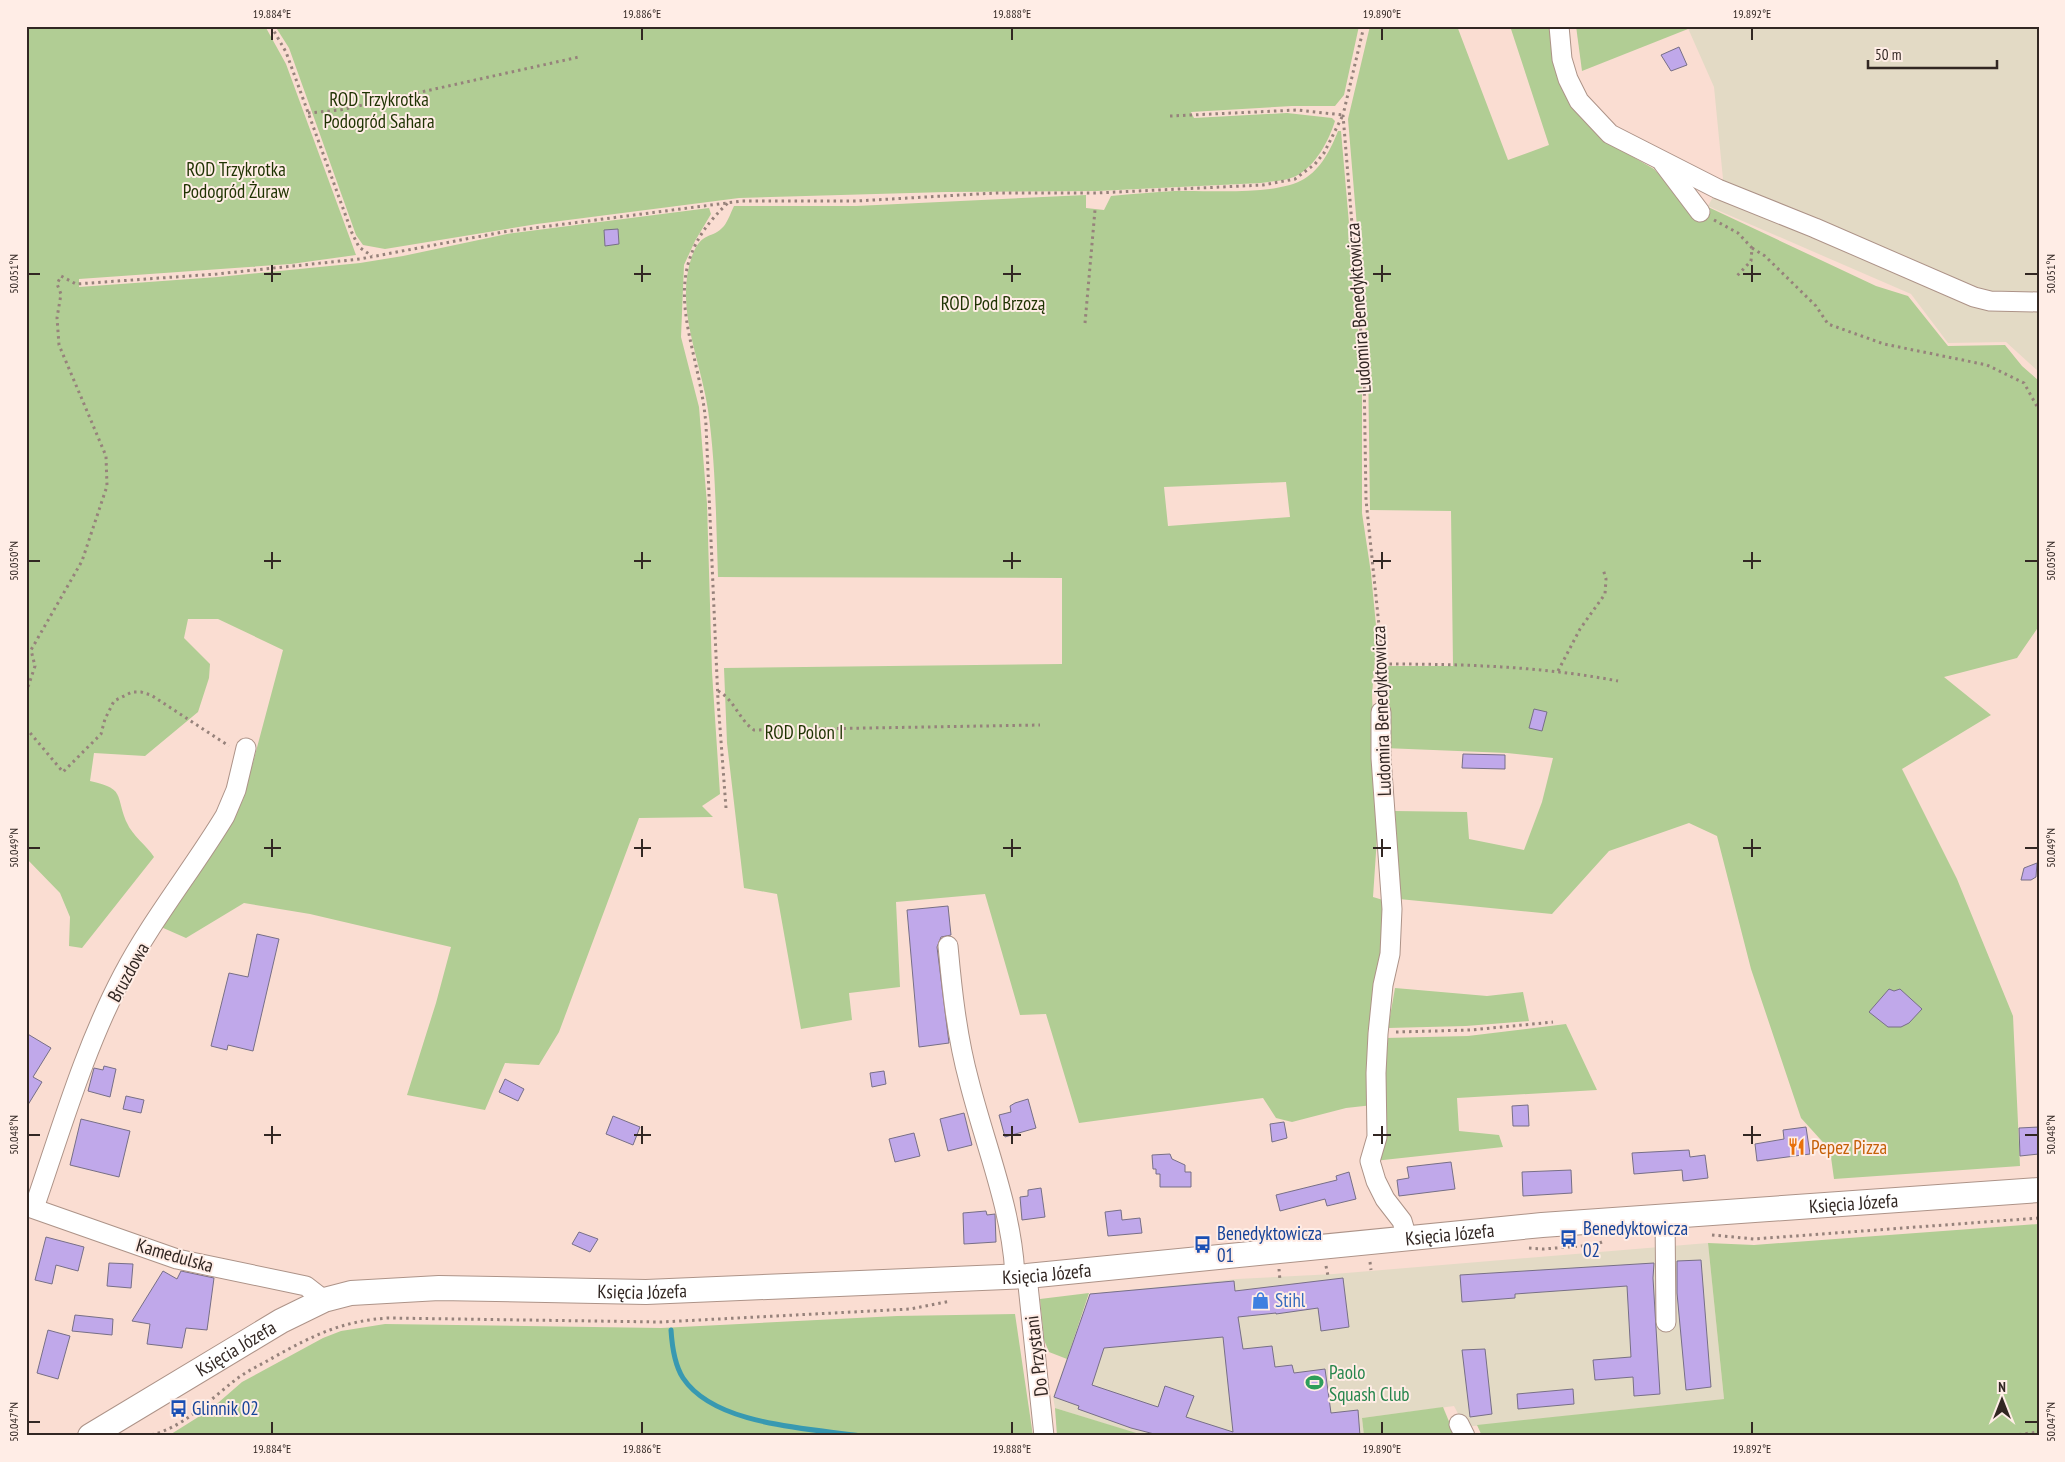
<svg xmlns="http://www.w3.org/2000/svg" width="2065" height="1462" font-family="'PT Sans Narrow',sans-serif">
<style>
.industrial{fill:#e3dac5}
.green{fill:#b1cd94;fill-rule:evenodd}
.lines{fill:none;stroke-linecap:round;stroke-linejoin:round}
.stream{stroke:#3899b1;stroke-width:5}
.building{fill:#c0a8ea;stroke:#776f86;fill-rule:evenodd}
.minor-casing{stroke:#ad9388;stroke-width:21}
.major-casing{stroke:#ad9388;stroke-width:26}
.path{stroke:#96827b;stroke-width:3;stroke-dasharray:2.5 4;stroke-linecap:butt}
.minor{stroke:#fff;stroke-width:19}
.major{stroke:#fff;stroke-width:24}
.ticks{fill:none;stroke:#322723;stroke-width:2}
.labels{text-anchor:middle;stroke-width:4;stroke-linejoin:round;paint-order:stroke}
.park-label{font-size:19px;fill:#1f3302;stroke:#ffede6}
.street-label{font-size:19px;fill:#322723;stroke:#ffede6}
.food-label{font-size:19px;fill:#c56008;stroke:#ffede6;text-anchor:start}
.transit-label{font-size:19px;fill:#164399;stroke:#ffede6;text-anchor:start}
.shop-label{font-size:19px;fill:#366cbe;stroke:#ffede6;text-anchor:start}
.leisure-label{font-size:19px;fill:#27864d;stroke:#ffede6;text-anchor:start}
.neatline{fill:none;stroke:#322723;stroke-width:2}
.ticks-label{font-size:12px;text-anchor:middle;fill:#322723}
</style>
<rect width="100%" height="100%" fill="#faddd2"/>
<g class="industrial">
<polygon points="1687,26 2039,26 2039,372 2006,342 1948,343 1911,294 1708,206 1723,179 1714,87"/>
<polygon points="1708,1243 1724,1399 1465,1427 1454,1406 1362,1418 1364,1436 1144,1436 1055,1408 1053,1397 1090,1294 1237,1279 1334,1274"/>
</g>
<g class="green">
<path d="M26,26H265L286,64L356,255L291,264L79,279V287L218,277L360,263L403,256L507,234L709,208L711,214L695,241L684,265L681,337L699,407L707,504L712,672L720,794L702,806L713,817L639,818L559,1032L539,1065L505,1063L485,1110L407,1095L436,1003L451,947L310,914L244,903L186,938L161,927L243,800L283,650L218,619H188L184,638L210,664L209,678L198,712L145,756L94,753L90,781C126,789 115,795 127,823C132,835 147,846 154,857L82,948L69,946L70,917L60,893L26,858Z"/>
<path d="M275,26H1359L1344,95L1335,106H1292L1191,112L1194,118L1287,113L1332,118L1335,121C1329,140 1316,166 1296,176C1286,181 1273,181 1261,183L1097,191L946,192L739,198L537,224L385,249L363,245L356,235L289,48Z"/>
<polygon points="1370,26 1457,26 1508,160 1549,145 1510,26 1551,26 1553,62 1560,85 1581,117 1607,142 1654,169 1698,217 1708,207 1876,286 1908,296 1948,346 2005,345 2022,366 2039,381 2039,626 2017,658 1944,677 1991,715 1902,769 1957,879 2013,1016 2020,1166 1834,1179 1830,1150 1801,1118 1751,969 1717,836 1689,823 1609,851 1552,914 1399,899 1395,811 1467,812 1469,839 1524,850 1542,802 1553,758 1507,753 1384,748 1385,666 1453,666 1451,511 1370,510 1368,359 1348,119"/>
<polygon points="1576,26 1687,26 1688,29 1582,71"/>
<path d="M1338,131H1341L1362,374V513L1371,573L1377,636L1372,695L1378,823L1373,897L1383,900L1387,907L1373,1105L1346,1108L1292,1122L1276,1118L1263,1098L1079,1123L1046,1014L1020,1015L985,894L896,902L900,987L849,993L852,1020L801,1029L777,894L744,888L727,743L724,668L1062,664V578L718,577C716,522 716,465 708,410C701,360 674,307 692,256C702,230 712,240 724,226C728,221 731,212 734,206H856L1086,195V208L1104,210L1111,196C1132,194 1154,192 1175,191C1209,190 1276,196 1304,179C1321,169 1331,149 1338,131ZM1286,482L1290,517L1168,526L1164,487Z"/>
<polygon points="1395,988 1487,996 1523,992 1529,1021 1466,1026 1388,1028"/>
<polygon points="1566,1024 1597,1090 1457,1098 1459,1131 1499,1135 1503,1147 1374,1161 1385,1038 1468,1036"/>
<polygon points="2039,1224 2039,1436 1482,1436 1477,1425 1724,1399 1708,1243 1754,1245"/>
<polygon points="1089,1293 1067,1359 1049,1352 1044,1340 1040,1299"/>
<polygon points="1015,1314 1033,1436 168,1436 211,1409 242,1382 323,1338 341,1331 385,1324 661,1328 897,1316"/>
<polygon points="1443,1407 1455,1436 1364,1436 1362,1418"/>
<polygon points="1055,1408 1146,1436 1057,1436"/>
</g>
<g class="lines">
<path class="stream" d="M671,1330C672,1346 674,1364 683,1378C715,1426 809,1428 861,1436"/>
</g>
<g class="building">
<polygon points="1679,47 1687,65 1671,71 1661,55"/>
<polygon points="618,229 619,244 605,246 604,230"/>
<polygon points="1534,709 1547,712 1542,731 1529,728"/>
<polygon points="1463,754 1505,755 1505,769 1462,768"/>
<polygon points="2037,863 2036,877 2031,880 2021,880 2024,868"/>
<polygon points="948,906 951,935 941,937 937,947 949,1043 919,1047 907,910"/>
<polygon points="257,934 279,939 253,1051 228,1045 227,1050 211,1046 229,973 248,977"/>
<polygon points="1889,989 1894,991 1900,989 1922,1009 1909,1023 1901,1027 1888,1027 1869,1012"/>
<polygon points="26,1033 51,1048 33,1077 42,1082 26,1108"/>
<polygon points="104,1066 116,1069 110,1097 88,1091 94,1068 103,1070"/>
<polygon points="884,1071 886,1084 872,1087 870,1073"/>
<polygon points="505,1079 524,1089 518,1101 499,1092"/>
<polygon points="126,1096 144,1100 141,1113 123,1109"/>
<polygon points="1028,1099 1036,1128 1005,1137 999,1115 1011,1112 1010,1106 1015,1103"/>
<polygon points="1528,1105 1529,1126 1513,1126 1512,1106"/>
<polygon points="964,1113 972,1145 948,1151 940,1119"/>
<polygon points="613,1116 640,1127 633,1145 606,1134"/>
<polygon points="81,1119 130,1131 119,1177 70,1165"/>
<polygon points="1284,1122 1287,1138 1272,1142 1270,1124"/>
<polygon points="1806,1127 1810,1154 1757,1161 1755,1144 1784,1139 1783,1130"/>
<polygon points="2039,1127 2039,1154 2020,1156 2019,1128"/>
<polygon points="914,1133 920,1156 895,1162 889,1139"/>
<polygon points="1689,1150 1690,1157 1705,1155 1708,1178 1683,1181 1682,1170 1634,1174 1632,1153"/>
<polygon points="1170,1154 1172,1159 1185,1165 1185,1172 1191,1172 1191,1187 1160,1187 1160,1174 1156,1174 1156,1169 1153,1169 1152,1155"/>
<polygon points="1451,1162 1455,1189 1399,1196 1397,1180 1409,1178 1407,1167"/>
<polygon points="1571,1170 1572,1193 1523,1196 1522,1172"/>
<polygon points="1349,1172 1356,1199 1327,1206 1325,1199 1280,1211 1276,1195 1337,1180 1336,1176"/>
<polygon points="1041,1188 1045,1217 1022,1220 1020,1197 1028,1196 1028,1190"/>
<polygon points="1121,1210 1122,1220 1140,1218 1142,1233 1108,1236 1105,1212"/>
<polygon points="986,1211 987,1215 995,1214 996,1242 964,1244 963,1213"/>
<polygon points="579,1232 598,1239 590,1252 572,1244"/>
<polygon points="46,1237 84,1247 78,1271 56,1265 52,1284 35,1280"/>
<polygon points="1701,1260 1711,1387 1686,1390 1677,1293 1677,1261"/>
<polygon points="109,1263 133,1264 131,1288 107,1286"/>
<polygon points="1654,1263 1653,1278 1660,1394 1634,1396 1633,1377 1595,1380 1593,1360 1631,1357 1627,1286 1515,1294 1515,1298 1462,1302 1460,1275"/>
<polygon points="163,1271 177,1279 181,1271 214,1278 207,1330 186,1328 182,1348 147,1344 150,1324 132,1321"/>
<path d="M1343,1278L1349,1327L1321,1331L1318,1308L1276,1314V1313L1238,1317L1243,1349L1272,1346L1275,1367L1292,1365L1294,1373L1325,1369L1331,1413L1358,1410L1360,1436H1162L1131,1428L1078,1409L1079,1406L1054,1397L1090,1294L1234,1281L1235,1291ZM1223,1337L1233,1432L1186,1417L1194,1396L1165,1386L1158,1407L1092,1385L1104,1348Z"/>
<polygon points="75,1315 113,1319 112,1335 72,1331"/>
<polygon points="48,1330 70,1336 58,1379 37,1373"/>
<polygon points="1485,1349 1492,1414 1470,1417 1462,1350"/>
<polygon points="1573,1389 1574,1404 1518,1409 1517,1394"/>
</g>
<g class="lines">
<defs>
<g id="minor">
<polyline points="1559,26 1562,59 1568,79 1579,101 1610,134 1718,189 1815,228 1974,297 1990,301 2039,302"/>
<polyline points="1663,163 1700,212"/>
<polyline points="1381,712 1381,758 1392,909 1390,954 1383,985 1378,1034 1376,1073 1377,1137 1370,1161 1376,1181 1385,1199 1402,1221 1407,1238"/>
<path d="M948,946C952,990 957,1037 969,1081C985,1145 1012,1209 1015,1276"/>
<polyline points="26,1206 177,1259 306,1286 324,1300"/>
<path d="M34,1208C61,1130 84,1049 123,975C151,921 193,869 225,816L236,790L246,748"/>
<polyline points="1665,1215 1666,1322"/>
<polyline points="1027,1276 1044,1436"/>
<polyline points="1459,1424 1465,1436"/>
</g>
<g id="major">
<path id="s1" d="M90,1436L281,1321L324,1300L351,1293L439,1288L646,1292L1027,1276L1542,1225L2039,1190"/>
</g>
</defs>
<use href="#minor" class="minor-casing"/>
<use href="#major" class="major-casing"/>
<g class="path">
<polyline points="271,26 286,52 352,233 359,247 372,256"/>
<polyline points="1364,26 1343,115 1364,370 1366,500 1383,664 1382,696"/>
<polyline points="308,113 340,110 579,57"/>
<polyline points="1170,116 1297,110 1343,115"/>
<polyline points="1714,220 1738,233 1752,248 1751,261 1735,278"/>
<polyline points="1752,248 1765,256 1816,306 1828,324 1884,344 1987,365 2024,383 2039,410"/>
<polyline points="1085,323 1095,210"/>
<path d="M1383,664C1462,664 1540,666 1618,681"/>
<polyline points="1558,671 1580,629 1605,594 1606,579 1603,569"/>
<path d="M718,691C734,699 739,720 754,730L1040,725"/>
<polyline points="26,693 35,666 31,650 82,561 107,486 106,456 59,345 57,318 61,294 57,284 61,276 76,284 217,274 360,259 503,232 742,201 856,201 996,193 1097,193 1263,185 1295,179 1315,164 1324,153 1343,115"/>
<polyline points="26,728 63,772 101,734 105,719 114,701 132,692 141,692 151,695 229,746"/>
<path d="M726,808L718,701L706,425C699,338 650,275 728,203"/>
<polyline points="1396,1032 1471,1030 1553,1022"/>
<polyline points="1712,1235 1754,1239 2039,1218"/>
<polyline points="1529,1248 1543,1249 1595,1245 1602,1242"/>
<polyline points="1370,1262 1371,1270"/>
<polyline points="1326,1266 1328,1276"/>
<polyline points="1279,1269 1280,1281"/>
<path d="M145,1436C180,1431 207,1402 234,1381C246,1371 261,1365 274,1357C314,1335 342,1321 388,1318L661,1322L910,1309L951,1301"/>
<polyline points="2006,1436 2039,1432"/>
</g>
<use href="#minor" class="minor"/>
<use href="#major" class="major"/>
</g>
<path class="ticks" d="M272,28V40M642,28V40M1012,28V40M1382,28V40M1752,28V40M272,265V282M642,265V282M1012,265V282M1382,265V282M1752,265V282M28,274H40M264,274H281M634,274H651M1003,274H1021M1373,274H1391M1743,274H1761M2025,274H2038M272,552V569M642,552V569M1012,552V569M1382,552V569M1752,552V569M28,561H40M264,561H281M634,561H651M1003,561H1021M1373,561H1391M1743,561H1761M2025,561H2038M272,839V857M642,839V857M1012,839V857M1382,839V857M1752,839V857M28,848H40M264,848H281M634,848H651M1003,848H1021M1373,848H1391M1743,848H1761M2025,848H2038M272,1126V1144M642,1126V1144M1012,1126V1144M1382,1126V1144M1752,1126V1144M28,1135H40M264,1135H281M634,1135H651M1003,1135H1021M1373,1135H1391M1743,1135H1761M2025,1135H2038M28,1422H40M272,1422V1434M642,1422V1434M1012,1422V1434M1382,1422V1434M1752,1422V1434M2025,1422H2038"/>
<defs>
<symbol id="restaurant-bare" viewBox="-9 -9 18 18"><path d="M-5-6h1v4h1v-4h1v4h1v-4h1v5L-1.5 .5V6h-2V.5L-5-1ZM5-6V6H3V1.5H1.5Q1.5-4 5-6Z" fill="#e8710a" stroke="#ffede6" stroke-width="2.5" paint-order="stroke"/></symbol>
<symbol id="bus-bare" viewBox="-9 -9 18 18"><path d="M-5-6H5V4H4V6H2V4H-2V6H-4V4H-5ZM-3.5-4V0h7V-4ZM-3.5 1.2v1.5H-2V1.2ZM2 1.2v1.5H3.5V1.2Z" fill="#1a4fb4" stroke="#ffede6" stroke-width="2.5" paint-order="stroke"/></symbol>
<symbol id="shop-bare" viewBox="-9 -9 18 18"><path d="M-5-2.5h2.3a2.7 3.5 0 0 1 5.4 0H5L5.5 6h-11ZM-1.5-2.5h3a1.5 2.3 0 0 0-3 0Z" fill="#3f7fe0" stroke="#ffede6" stroke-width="2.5" paint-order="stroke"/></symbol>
<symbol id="stadium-bare" viewBox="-9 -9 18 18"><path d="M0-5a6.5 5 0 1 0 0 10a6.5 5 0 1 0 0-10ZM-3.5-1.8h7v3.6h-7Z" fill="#2e9e5b" stroke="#ffede6" stroke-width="2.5" paint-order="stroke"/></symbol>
</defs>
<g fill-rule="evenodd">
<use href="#restaurant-bare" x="1784" y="1134" width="25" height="25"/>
<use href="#bus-bare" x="1556" y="1226" width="25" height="25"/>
<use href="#bus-bare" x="1190" y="1232" width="25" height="25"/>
<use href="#shop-bare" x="1248" y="1288" width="25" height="25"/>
<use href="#stadium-bare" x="1302" y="1370" width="25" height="25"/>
<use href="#bus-bare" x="166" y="1396" width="25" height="25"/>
</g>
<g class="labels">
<g class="park-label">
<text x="379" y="106">ROD Trzykrotka<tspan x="379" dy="22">Podogród Sahara</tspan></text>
<text x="236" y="176">ROD Trzykrotka<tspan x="236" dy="22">Podogród Żuraw</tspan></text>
<text x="993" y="310">ROD Pod Brzozą</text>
<text x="804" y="739">ROD Polon I</text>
</g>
<g class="street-label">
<text transform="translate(1358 308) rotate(-94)" y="7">Ludomira Benedyktowicza</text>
<text transform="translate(1381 711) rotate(-92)" y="7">Ludomira Benedyktowicza</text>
<text transform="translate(128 972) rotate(-61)" y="7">Bruzdowa</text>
<text dy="7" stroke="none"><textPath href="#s1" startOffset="1805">Księcia Józefa</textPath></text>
<text dy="7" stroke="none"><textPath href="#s1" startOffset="1400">Księcia Józefa</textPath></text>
<text transform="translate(175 1255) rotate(16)" y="7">Kamedulska</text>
<text dy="7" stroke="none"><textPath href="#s1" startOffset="995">Księcia Józefa</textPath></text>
<text dy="7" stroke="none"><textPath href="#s1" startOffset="590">Księcia Józefa</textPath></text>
<text dy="7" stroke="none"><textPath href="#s1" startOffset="170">Księcia Józefa</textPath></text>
<text transform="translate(1036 1356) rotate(-97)" y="7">Do Przystani</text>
</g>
<g class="food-label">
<text x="1811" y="1154">Pepez Pizza</text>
</g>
<g class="transit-label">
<text x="1583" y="1235">Benedyktowicza<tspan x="1583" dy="22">02</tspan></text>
<text x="1217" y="1240">Benedyktowicza<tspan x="1217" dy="22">01</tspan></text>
<text x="192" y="1415">Glinnik 02</text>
</g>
<g class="shop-label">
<text x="1275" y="1307">Stihl</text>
</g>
<g class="leisure-label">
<text x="1329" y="1379">Paolo<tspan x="1329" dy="22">Squash Club</tspan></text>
</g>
</g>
<rect width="2065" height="1462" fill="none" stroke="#ffede6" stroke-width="55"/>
<g transform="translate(2002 1400)" stroke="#ffede6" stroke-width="4" paint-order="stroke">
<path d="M0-4L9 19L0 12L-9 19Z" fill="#322723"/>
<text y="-8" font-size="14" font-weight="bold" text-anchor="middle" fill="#322723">N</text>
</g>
<path d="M1868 60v8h129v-8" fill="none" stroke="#322723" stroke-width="2.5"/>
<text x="1875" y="60" font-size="15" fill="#322723" stroke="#ffede6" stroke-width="4" paint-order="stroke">50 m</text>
<rect x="28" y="28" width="2010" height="1406" class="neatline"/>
<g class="ticks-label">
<text x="272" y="18">19.884°E</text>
<text x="642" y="18">19.886°E</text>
<text x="1012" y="18">19.888°E</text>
<text x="1382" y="18">19.890°E</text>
<text x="1752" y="18">19.892°E</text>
<text transform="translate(14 274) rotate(-90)" y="4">50.051°N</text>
<text transform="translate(2051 274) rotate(-90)" y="4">50.051°N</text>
<text transform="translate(14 561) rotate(-90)" y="4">50.050°N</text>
<text transform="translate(2051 561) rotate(-90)" y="4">50.050°N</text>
<text transform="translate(14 848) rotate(-90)" y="4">50.049°N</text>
<text transform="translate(2051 848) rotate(-90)" y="4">50.049°N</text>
<text transform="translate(14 1135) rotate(-90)" y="4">50.048°N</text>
<text transform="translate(2051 1135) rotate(-90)" y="4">50.048°N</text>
<text transform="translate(14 1422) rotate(-90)" y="4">50.047°N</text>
<text transform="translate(2051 1422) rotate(-90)" y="4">50.047°N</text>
<text x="272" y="1453">19.884°E</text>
<text x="642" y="1453">19.886°E</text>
<text x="1012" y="1453">19.888°E</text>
<text x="1382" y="1453">19.890°E</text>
<text x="1752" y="1453">19.892°E</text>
</g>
</svg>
